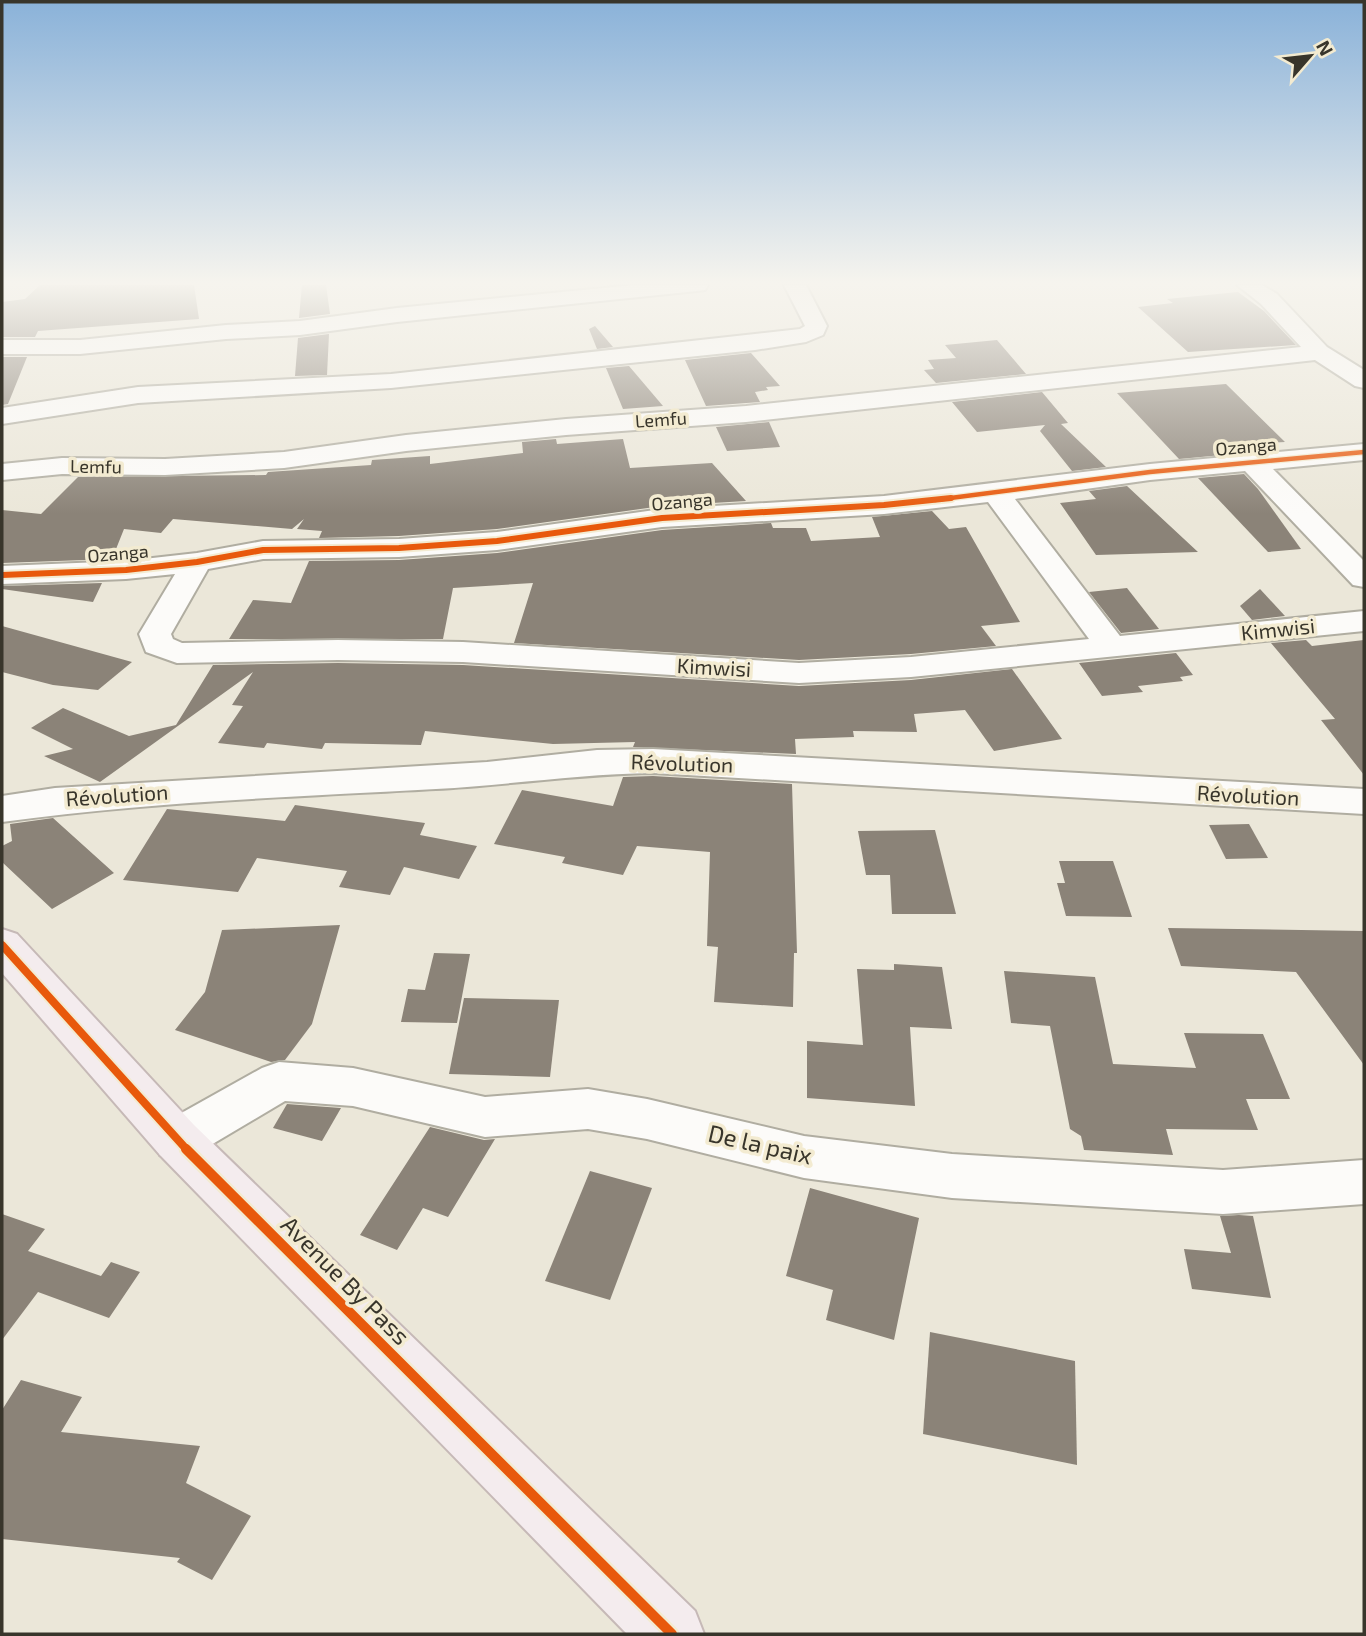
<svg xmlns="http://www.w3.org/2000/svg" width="1366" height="1636" font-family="'Exo 2',sans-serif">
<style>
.building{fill:#8b8378}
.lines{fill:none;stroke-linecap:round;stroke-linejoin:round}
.minor-casing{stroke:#b0ada1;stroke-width:4}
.trunk-casing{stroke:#c6b9b7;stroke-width:4}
.minor{fill:#fcfbf9;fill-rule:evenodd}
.trunk{fill:#f4ecee;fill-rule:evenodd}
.cycleway-far3-casing{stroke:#f3ebd1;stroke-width:7}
.cycleway-far2-casing{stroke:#f3ebd1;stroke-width:10}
.cycleway-far1-casing{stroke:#f3ebd1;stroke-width:12}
.cycleway-casing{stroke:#f3ebd1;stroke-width:15}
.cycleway-far3{stroke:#e8590c;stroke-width:4.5}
.cycleway-far2{stroke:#e8590c;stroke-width:6}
.cycleway-far1{stroke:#e8590c;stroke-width:8}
.cycleway{stroke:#e8590c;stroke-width:10}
.labels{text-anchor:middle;stroke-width:7;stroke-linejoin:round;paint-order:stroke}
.far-street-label{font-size:18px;fill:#38352b;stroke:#f3ebd1}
.street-label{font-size:21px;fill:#38352b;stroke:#f3ebd1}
.near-street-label{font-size:24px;fill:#38352b;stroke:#f3ebd1}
</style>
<rect width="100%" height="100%" fill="#ebe7d9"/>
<g class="building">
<polygon points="40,285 194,285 199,319 38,331 35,337 2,337 2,302 25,299"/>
<polygon points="302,285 326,285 330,314 299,318"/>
<polygon points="1238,292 1264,311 1296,345 1188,352 1138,307 1173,303 1167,299"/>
<polygon points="595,326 613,347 597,349 589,329"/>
<polygon points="329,334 327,375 295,376 298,338"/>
<polygon points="997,340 1026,374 936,383 924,370 934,369 928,360 956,358 945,345"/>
<polygon points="751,353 780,386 766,387 768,390 755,392 760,402 706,406 685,360"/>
<polygon points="2,357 27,357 8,404 2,405"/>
<polygon points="629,366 663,406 623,409 606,368"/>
<polygon points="1226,384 1285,442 1264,443 1268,448 1240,449 1242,451 1233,454 1179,459 1117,393"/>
<polygon points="1042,392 1068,423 1061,424 1106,467 1072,471 1040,431 1045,425 977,432 952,402"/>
<polygon points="769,422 780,447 727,451 716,427"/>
<polygon points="556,439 557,444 623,439 630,468 712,463 746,501 662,506 497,529 399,536 319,538 322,531 297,529 304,519 292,529 173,519 161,533 124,529 112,559 2,563 2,510 41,514 78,477 266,475 268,472 371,465 372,460 430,456 430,464 523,453 522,442"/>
<polygon points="1244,474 1258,489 1301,549 1268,552 1198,478"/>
<polygon points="1127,486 1198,552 1096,555 1060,503 1096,499 1089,491"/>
<polygon points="932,511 949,529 966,527 1020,622 981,626 996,646 911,654 799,660 514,643 533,583 453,588 443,639 229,639 253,600 291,603 309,561 399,560 497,553 662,530 771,523 773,528 806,528 811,541 880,537 872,517"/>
<polygon points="102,583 93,602 2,589 2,586"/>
<polygon points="1127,588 1159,629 1121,633 1089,592"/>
<polygon points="1260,589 1285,616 1252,620 1240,606"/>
<polygon points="2,626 132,662 98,690 53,685 2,672"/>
<polygon points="1306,640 1312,646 1364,640 1364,775 1321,720 1335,719 1271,643"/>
<polygon points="1176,653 1193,675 1180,677 1183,681 1138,686 1143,692 1102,696 1079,663"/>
<polygon points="338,663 463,665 799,686 911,680 1012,669 1062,739 994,751 965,710 914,714 917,732 853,731 854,737 795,739 796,754 633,747 635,742 553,744 425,731 421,745 325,743 322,749 267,743 264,748 218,743 243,706 232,705 253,672 100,782 44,756 73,749 31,728 63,708 129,736 176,725 213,665"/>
<polygon points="653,776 792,784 797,953 794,953 793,1007 714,1002 718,947 707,946 710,852 637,846 623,875 562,863 565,857 494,844 522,790 613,806 623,777"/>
<polygon points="295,805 425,823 420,835 477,846 459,879 404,867 390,895 339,887 347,871 257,858 238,892 123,880 167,809 285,821"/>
<polygon points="53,818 114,873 52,909 2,862 2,846 12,841 10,824"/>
<polygon points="1249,824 1268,858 1226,859 1209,825"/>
<polygon points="935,830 956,914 892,914 890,875 866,875 858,831"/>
<polygon points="1059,861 1113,861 1132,917 1066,916 1057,883 1065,883"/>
<polygon points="340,925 312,1024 285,1060 271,1062 175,1030 205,992 222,930"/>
<polygon points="1168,928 1364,931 1364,1065 1296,972 1181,966"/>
<polygon points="434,953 470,954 457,1023 401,1022 408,989 425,990"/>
<polygon points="894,964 942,967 952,1029 910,1027 915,1106 807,1098 807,1041 863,1045 857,969 894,970"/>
<polygon points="1004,971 1095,977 1113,1064 1196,1068 1184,1033 1263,1034 1290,1099 1246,1099 1258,1130 1166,1129 1173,1155 1084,1150 1081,1136 1070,1129 1050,1026 1011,1023"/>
<polygon points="464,998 559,1000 550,1077 449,1074"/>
<polygon points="287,1104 341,1108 322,1141 273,1128"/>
<polygon points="430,1127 484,1140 495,1139 448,1217 423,1208 397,1250 360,1235"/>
<polygon points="590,1171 652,1188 610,1300 545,1281"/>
<polygon points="810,1188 919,1218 894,1340 826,1320 833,1290 786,1276"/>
<polygon points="2,1214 45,1229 28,1251 101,1276 111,1262 140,1272 109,1318 38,1292 2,1340"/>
<polygon points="1239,1215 1253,1216 1271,1298 1192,1289 1184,1249 1231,1253 1220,1216"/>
<polygon points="930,1332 1075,1361 1077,1465 923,1434"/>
<polygon points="21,1380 82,1397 61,1432 200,1446 186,1483 251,1516 212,1580 177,1562 180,1558 2,1539 2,1410"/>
</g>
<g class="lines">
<defs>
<g id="minor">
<polygon points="635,285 708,285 705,290 697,291 397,322 300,335 226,339 80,354 2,354 2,340 80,340 226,325 300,321 397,308"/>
<polygon points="784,285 806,285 827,326 823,335 806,342 755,350 391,388 138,403 2,424 2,408 138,387 391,374 800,329 805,326"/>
<polygon points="1237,285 1262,285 1277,294 1327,347 1364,370 1364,388 1355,386 1315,360 746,422 566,435 406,451 284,468 165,475 62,474 2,480 2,464 62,458 165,459 284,452 406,435 566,419 746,406 1301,347 1261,304"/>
<path d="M1364,444V460L1273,469L1364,561V587L1353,585L1245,471L1150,480L1015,499L1120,636L1364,611V631L911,677L799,683L463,662L338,660L177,663L146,652L139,634L175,574L126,579L2,584V566L126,561L197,553L263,541L399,539L497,532L662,509L884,496L1150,464ZM988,502L1089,639L911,657L799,663L463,642L338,640L182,643L173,639L171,634L208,569L263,559L399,557L497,550L662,527L884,514Z"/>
<path d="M653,749L1364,789V814L653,773C580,774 509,785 436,789C291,797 146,802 2,822V796L55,788L487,762L597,750Z"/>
<polygon points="279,1062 353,1068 485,1097 588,1089 647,1099 804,1136 952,1154 1223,1170 1364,1160 1364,1204 1223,1214 952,1198 804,1178 647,1139 588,1129 485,1137 353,1106 285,1101 194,1155 177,1161 160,1155 153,1140 160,1125 262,1068"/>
</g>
<polygon id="trunk" points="2,929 17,934 194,1125 695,1611 704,1634 627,1634 160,1155 2,973"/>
</defs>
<use href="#minor" class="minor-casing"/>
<use href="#trunk" class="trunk-casing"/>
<use href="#minor" class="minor"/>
<use href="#trunk" class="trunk"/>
<defs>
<polyline id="cycleway-far3" points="935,500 1150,472 1364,452"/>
<polyline id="cycleway-far2" points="2,575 126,570 197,562 263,550 399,548 497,541 662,518 884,505 951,498"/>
<polyline id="cycleway-far1" points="2,945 188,1151"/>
<polyline id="cycleway" points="186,1149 672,1634"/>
</defs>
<use href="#cycleway-far3" class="cycleway-far3-casing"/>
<use href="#cycleway-far2" class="cycleway-far2-casing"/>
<use href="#cycleway-far1" class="cycleway-far1-casing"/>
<use href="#cycleway" class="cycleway-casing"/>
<use href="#cycleway-far3" class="cycleway-far3"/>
<use href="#cycleway-far2" class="cycleway-far2"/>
<use href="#cycleway-far1" class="cycleway-far1"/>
<use href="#cycleway" class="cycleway"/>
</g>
<linearGradient id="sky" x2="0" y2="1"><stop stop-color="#8ab2d9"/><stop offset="0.55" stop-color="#f6f4ee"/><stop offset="1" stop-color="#f6f4ee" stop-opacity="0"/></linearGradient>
<rect width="1366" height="514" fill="url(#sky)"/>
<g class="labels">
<g class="far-street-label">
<text transform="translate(661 420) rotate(-4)" y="6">Lemfu</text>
<text transform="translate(1246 447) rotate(-5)" y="6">Ozanga</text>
<text transform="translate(96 467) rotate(1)" y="6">Lemfu</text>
<text transform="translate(682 502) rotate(-5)" y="6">Ozanga</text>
<text transform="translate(118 554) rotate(-5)" y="6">Ozanga</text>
</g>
<g class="street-label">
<text transform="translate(1278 630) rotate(-6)" y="7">Kimwisi</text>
<text transform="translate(714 668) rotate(3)" y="7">Kimwisi</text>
<text transform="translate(682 764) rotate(2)" y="7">Révolution</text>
<text transform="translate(117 796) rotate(-4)" y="7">Révolution</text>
<text transform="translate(1248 796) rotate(3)" y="7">Révolution</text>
</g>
<g class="near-street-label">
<text transform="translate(760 1145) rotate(13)" y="8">De la paix</text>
<text transform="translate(345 1281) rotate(45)" y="8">Avenue By Pass</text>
</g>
</g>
<rect width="1366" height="1636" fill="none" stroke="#38352b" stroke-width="7"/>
<g transform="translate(1310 56) rotate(62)" stroke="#f3ebd1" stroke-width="5" paint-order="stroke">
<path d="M0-5L12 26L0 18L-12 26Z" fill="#38352b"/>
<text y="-10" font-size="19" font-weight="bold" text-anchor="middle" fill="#38352b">N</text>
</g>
</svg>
